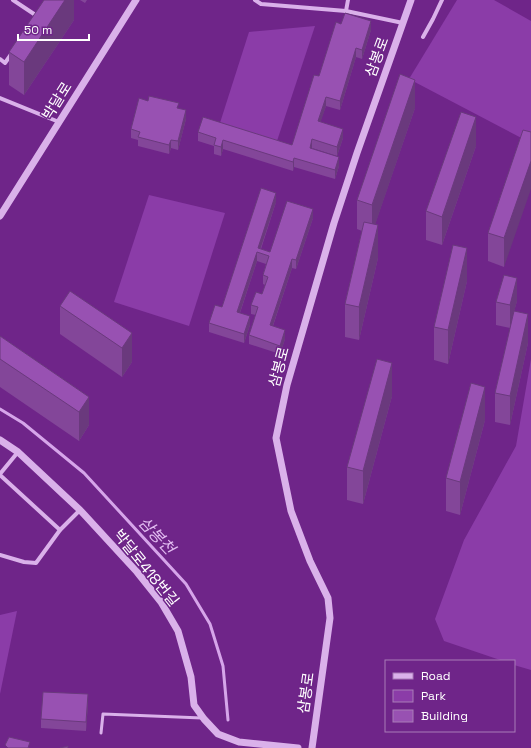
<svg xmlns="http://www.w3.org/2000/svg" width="531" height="748" font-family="'Space Grotesk','Noto Sans KR',sans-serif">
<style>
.green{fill:#8b3ca8}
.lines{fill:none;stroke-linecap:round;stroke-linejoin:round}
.stream{stroke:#d6a5ea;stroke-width:3}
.service{stroke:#dab1ea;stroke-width:3}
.minor{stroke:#dab1ea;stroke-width:4}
.tertiary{stroke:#dab1ea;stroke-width:7}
.wall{fill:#834699}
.shaded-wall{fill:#6a397d}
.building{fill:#9851b2;stroke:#6a397d}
.labels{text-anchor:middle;stroke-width:3;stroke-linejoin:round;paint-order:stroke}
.street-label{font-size:15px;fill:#fff;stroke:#6f2589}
.water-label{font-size:16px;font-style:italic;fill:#e2bdf1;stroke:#6f2589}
</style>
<rect width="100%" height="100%" fill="#6f2589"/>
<g class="green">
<polygon points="457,0 494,0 531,21 531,143 409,79"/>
<polygon points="315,26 276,144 219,126 249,32"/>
<polygon points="149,195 225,213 189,326 114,302"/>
<polygon points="531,359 531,670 514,665 514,661 503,661 444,641 435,619 464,540 516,446"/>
<polygon points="17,611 0,694 0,615"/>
</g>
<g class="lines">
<polyline class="stream" points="0,409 23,423 84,473 186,584 210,624 223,666 228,720"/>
<polyline class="service" points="101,733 103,714 202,718"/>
<g class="minor">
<polyline points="13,0 37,16"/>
<polyline points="255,0 261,4 346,11"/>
<polyline points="348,0 346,11 403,23"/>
<polyline points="423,37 433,19 442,0"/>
<polyline points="0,59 5,63 12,53"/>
<polyline points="0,98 59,122"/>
<polyline points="0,474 18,452"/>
<polyline points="0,475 60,530"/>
<polyline points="0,555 24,562 36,563 60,530 80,510"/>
</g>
<g class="tertiary">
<polyline points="0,216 136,0"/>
<polyline points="0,440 18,452 80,510 137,572 161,602 178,631 191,677 194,705 204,719 218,734 239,742 298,748"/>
<polyline points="312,748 330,618 328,598 310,561 291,511 276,438 287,385 334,223 357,153 411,0"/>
</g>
</g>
<g class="wall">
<polygon points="74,0 74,20 24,95 9,85 9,52"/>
<polygon points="80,0 87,0 85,3"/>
<polygon points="341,24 371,30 362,59 356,57 340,110 326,106 320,122 343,138 337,156 312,148 339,166 335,179 294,167 293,171 223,149 221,156 214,154 214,146 198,141 198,132 292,145"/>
<polygon points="415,108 375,224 378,258 359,340 345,337 345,304 362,231 357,229 357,200"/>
<polygon points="179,109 186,119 178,150 171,148 169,154 138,146 138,140 131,138 131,129"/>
<polygon points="531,132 504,267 488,261 488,233"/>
<polygon points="476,146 442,245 426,240 426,211"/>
<polygon points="276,202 261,249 270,252 313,218 296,269 292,268 273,326 285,339 280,354 249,344 249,335 256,315 251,314 251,305 262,294 265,285 263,284 263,275 266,264 257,261 240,313 250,325 244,343 209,332 209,323 222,307"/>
<polygon points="467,281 448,364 434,360 434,327"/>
<polygon points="517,301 514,311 528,343 510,425 495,422 495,393 514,314 510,328 496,325 496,302"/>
<polygon points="60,306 132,333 132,362 122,377 60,334"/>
<polygon points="0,336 89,397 89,425 79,441 0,387"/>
<polygon points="392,396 363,504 347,500 347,467"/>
<polygon points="485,420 460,515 446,511 446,478"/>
<polygon points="88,703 86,731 41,728 41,719"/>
</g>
<g class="shaded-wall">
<polygon points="65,0 74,0 74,20 24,95 24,62"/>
<polygon points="371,21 371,30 362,59 362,50"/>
<polygon points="356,48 356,57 340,110 340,101"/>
<polygon points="415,80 415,108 372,234 372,205"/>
<polygon points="326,97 326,106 318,130 318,121"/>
<polygon points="186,110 186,119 178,150 178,141"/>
<polygon points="476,117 476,146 442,245 442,217"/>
<polygon points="343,129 343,138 337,156 337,147"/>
<polygon points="312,139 312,148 310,157 310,148"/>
<polygon points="171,140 171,148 169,154 169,145"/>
<polygon points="223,140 223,149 221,156 221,147"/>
<polygon points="339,157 339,166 335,179 335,170"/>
<polygon points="294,158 294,167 293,171 293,162"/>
<polygon points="531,161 531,189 504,267 504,238"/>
<polygon points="276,193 276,202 259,253 258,248"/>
<polygon points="313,209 313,218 296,269 296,260"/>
<polygon points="378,225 378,258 359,340 359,307"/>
<polygon points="467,248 467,281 448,364 448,330"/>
<polygon points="257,252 257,261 237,321 237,312"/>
<polygon points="292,259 292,268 270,334 270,325"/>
<polygon points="517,278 517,301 510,328 510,305"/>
<polygon points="528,314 528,343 510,425 510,396"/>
<polygon points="250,316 250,325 244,343 244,334"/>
<polygon points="285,330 285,339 280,354 280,346"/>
<polygon points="132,333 132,362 122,377 122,348"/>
<polygon points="392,363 392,396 363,504 363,471"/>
<polygon points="485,387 485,420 460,515 460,482"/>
<polygon points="89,397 89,425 79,441 79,412"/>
<polygon points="88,694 88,703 86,731 86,722"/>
</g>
<g class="building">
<polygon points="44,0 65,0 24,62 9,52"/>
<polygon points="345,13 371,21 362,50 356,48 340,101 326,97 318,121 343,129 337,147 312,139 310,148 339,157 335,170 294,158 293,162 223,140 221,147 214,145 216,138 198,132 203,117 292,145 314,75 319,76 336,22 341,24"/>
<polygon points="400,74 415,80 372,205 357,200"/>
<polygon points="149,96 179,103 177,108 186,110 178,141 171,140 169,145 138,137 140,132 131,129 139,98 148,101"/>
<polygon points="461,112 476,117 442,217 426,211"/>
<polygon points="523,130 531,132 531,161 504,238 488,233"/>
<polygon points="261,188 276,193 258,248 270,252 287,201 313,209 296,260 292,259 270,325 285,330 280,346 249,335 258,307 251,305 256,292 262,294 268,277 263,275 269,256 257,252 237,312 250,316 244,334 209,323 215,305 222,307"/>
<polygon points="364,222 378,225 359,307 345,304"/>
<polygon points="453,245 467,248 448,330 434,327"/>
<polygon points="504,275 517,278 510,305 496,302"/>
<polygon points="70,291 132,333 122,348 60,306"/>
<polygon points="514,311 528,314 510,396 495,393"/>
<polygon points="0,336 89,397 79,412 0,359"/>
<polygon points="377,359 392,363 363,471 347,467"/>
<polygon points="471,383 485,387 460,482 446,478"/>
<polygon points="43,692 88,694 86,722 41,719"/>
<polygon points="9,737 30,742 28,748 8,748 5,745"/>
<polygon points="68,746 68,748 60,748"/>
</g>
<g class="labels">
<g class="street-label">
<text transform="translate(377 57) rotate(-70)" y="5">삼봉로</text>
<text transform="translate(57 101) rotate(-58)" y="5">박달로</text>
<text transform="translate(279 367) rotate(-75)" y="5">삼봉로</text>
<text transform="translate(146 568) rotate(51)" y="5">박달로418번길</text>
<text transform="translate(306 693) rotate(-82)" y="5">삼봉로</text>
</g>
<g class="water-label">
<text transform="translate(157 535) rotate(47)" y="6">삼봉천</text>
</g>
</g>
<rect x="385" y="660" width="130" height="72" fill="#6f2589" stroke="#a97cb8"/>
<rect x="393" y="673" width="20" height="6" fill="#dab1ea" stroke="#a97cb8"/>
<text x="421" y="680" font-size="12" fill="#ffffff">Road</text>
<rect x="393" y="690" width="20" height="12" fill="#8b3ca8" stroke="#a97cb8"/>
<text x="421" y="700" font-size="12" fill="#ffffff">Park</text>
<rect x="393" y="710" width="20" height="12" fill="#9851b2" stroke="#a97cb8"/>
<text x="421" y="720" font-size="12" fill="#ffffff">Building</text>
<path d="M18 34v6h71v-6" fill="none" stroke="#ffffff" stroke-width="2"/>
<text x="24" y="34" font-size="12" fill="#ffffff" stroke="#6f2589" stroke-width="3" paint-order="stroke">50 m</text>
</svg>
